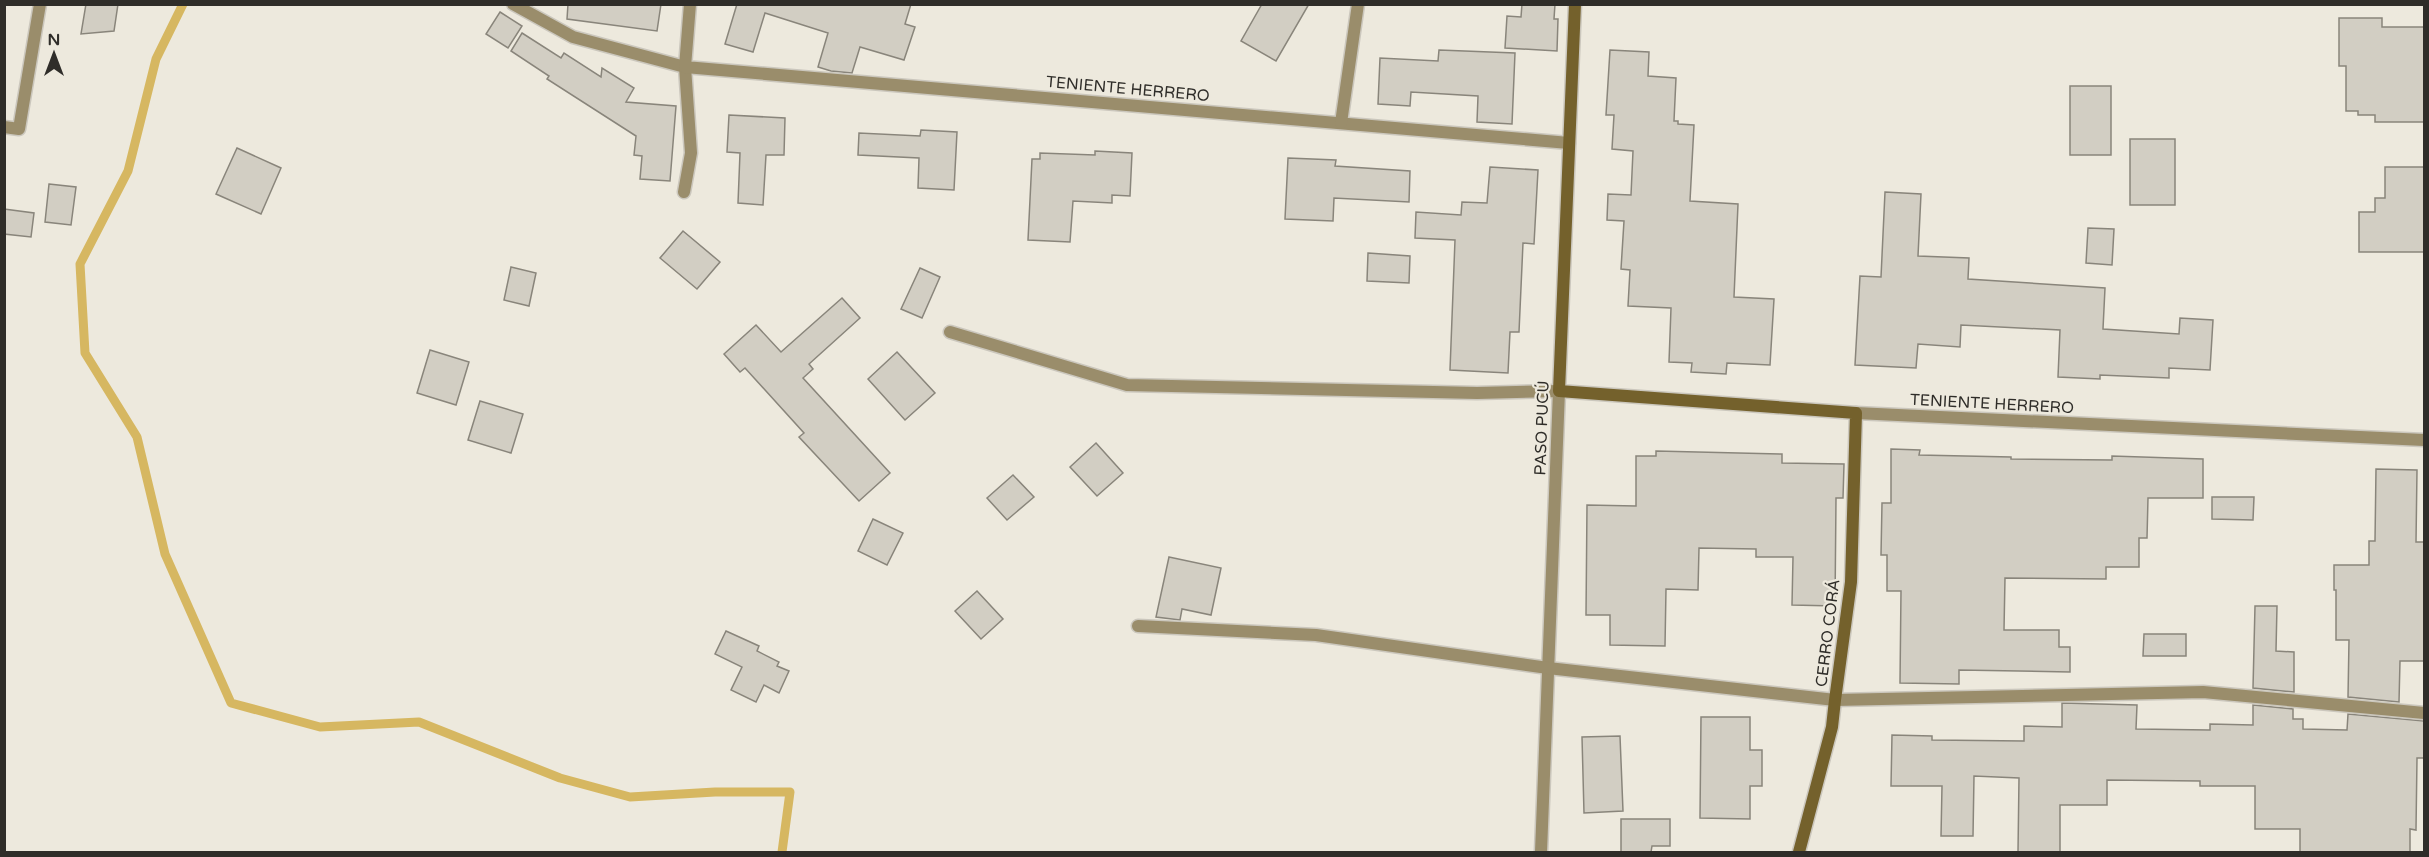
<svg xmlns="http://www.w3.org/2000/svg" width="2429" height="857" font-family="'Varela Round',sans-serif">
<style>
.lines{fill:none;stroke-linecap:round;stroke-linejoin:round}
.stream{stroke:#d6b761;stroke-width:9}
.building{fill:#d2cec3;stroke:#89857b;stroke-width:1.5}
.service-casing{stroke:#cbc7bd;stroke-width:15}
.minor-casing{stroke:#cbc7bd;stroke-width:15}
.secondary-casing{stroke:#cbc7bd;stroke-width:15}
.service{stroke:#9a8d6b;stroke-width:12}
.minor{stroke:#9a8d6b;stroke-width:12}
.secondary{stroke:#74612c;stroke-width:12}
.labels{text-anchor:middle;stroke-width:4.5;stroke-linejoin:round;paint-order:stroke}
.street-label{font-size:16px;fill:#2f2d29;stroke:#ede9dd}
</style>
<rect width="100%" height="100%" fill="#ede9dd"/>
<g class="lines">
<polyline class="stream" points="183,4 156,59 128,171 80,264 85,353 137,437 165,554 231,703 320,727 419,722 560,778 630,797 715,792 790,792 782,852"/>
</g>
<g class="building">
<polygon points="86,4 118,4 114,31 81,34"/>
<polygon points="568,4 661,4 657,31 567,19"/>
<polygon points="737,4 911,4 905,24 915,27 904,60 860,47 852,73 831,71 818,67 828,33 765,13 753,52 725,44"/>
<polygon points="1262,4 1309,4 1276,61 1241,41"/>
<polygon points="1522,4 1555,4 1554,19 1558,19 1557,51 1505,48 1507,16 1521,17"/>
<polygon points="500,12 522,26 508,48 486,34"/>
<polygon points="2339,18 2382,18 2382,27 2424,27 2424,122 2375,122 2375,115 2358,115 2358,111 2346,111 2346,66 2339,66"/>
<polygon points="522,33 561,58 564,53 601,77 602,68 634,88 626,102 676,106 670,181 640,179 642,156 634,155 636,136 547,79 549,76 511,51"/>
<polygon points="1439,50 1515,53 1512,124 1477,122 1478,96 1411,92 1410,106 1378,104 1380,58 1438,61"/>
<polygon points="1610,50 1649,52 1648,76 1676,78 1674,121 1678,121 1678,124 1694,125 1690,201 1738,204 1734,297 1774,299 1770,365 1727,363 1726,374 1691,372 1692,363 1669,362 1671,308 1628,306 1630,270 1621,269 1624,221 1607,220 1608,194 1631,195 1633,151 1612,149 1614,115 1606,115"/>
<rect x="2070" y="86" width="41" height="69"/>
<polygon points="729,115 785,118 784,155 766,155 763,205 738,203 740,153 727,152"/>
<polygon points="921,130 957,132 954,190 918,188 919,158 858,155 859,133 920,136"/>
<rect x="2130" y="139" width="45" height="66"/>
<polygon points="237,148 281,168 261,214 216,194"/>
<polygon points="1095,151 1132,153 1130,196 1112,195 1112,203 1073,201 1070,242 1028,240 1032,159 1040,159 1040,153 1095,155"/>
<polygon points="1288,158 1336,160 1335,166 1410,171 1409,202 1334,198 1333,221 1285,219"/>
<polygon points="1490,167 1538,170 1534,244 1523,243 1519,332 1510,332 1508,373 1450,370 1455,240 1415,238 1416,212 1461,215 1462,202 1487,203"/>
<polygon points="2385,167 2424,167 2424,252 2359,252 2359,212 2375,212 2375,198 2385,198"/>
<polygon points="49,184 76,187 71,225 45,222"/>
<polygon points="1885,192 1921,194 1918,256 1969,258 1968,279 2105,288 2103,329 2179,334 2180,318 2213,320 2210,370 2169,368 2169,378 2100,375 2100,379 2058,377 2060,330 1961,325 1960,347 1918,344 1916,368 1855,365 1860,276 1881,277"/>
<polygon points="4,209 34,213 31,237 4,234"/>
<polygon points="2088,228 2114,229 2112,265 2086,263"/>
<polygon points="683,231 720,262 697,289 660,258"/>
<polygon points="1368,253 1410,256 1409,283 1367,281"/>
<polygon points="511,267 536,273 529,306 504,300"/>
<polygon points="920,268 940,277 922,318 901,309"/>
<polygon points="842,298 860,318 809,364 813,369 803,378 890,473 859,501 799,437 804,433 745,368 740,372 724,354 756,325 781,352"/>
<polygon points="430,350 469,362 456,405 417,393"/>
<polygon points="897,352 935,393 905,420 868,379"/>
<polygon points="480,401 523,414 511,453 468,440"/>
<polygon points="1096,443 1123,473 1097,496 1070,467"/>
<polygon points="1891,449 1920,450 1919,455 2011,457 2011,459 2112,460 2112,456 2203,459 2203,498 2148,498 2147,538 2139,538 2139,567 2106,567 2106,579 2005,578 2004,630 2059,630 2059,647 2070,647 2070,672 1959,670 1959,684 1900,683 1901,591 1887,591 1887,555 1881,555 1882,503 1891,503"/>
<polygon points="1656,451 1782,454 1782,463 1844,464 1843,498 1836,498 1835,606 1792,605 1793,557 1756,557 1756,549 1699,548 1698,590 1666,589 1665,646 1610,645 1610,615 1586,615 1587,505 1636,506 1636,456 1656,456"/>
<polygon points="2376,469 2417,470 2416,542 2424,542 2424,661 2400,661 2399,702 2348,697 2349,640 2336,640 2336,590 2334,590 2334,565 2369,565 2369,541 2375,541"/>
<polygon points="1013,475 1034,497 1007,520 987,498"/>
<polygon points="2212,497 2254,497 2253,520 2212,519"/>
<polygon points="873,519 903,533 887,565 858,551"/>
<polygon points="1169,557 1221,568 1211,615 1182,609 1180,620 1156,617"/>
<polygon points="977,591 1003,619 981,639 955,611"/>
<polygon points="2255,606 2277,606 2276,651 2294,652 2294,692 2253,688"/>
<polygon points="726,631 759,646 757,651 779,662 777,666 789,671 779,693 764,685 756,702 731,690 742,667 715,654"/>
<polygon points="2144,634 2186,634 2186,656 2143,656"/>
<polygon points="2062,703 2137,705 2136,729 2210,730 2210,724 2253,725 2253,705 2293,709 2293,719 2303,719 2303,729 2347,730 2348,714 2424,721 2424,758 2417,758 2416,830 2410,829 2410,852 2300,852 2300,829 2255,829 2255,786 2200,786 2200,781 2107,780 2107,805 2060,805 2060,852 2018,852 2019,778 1974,776 1973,836 1941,836 1942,786 1891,786 1892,735 1932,736 1932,740 2024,741 2024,726 2062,727"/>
<polygon points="1701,717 1750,717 1750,750 1762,750 1762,786 1750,786 1750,819 1700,818"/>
<polygon points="1620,736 1623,811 1584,813 1582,737"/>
<polygon points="1621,819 1670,819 1670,846 1652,846 1651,852 1621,852"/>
</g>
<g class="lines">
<defs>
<polyline id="service" points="513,4 573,37 685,67 691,153 684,192"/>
<g id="minor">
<polyline points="690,4 685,67 1569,143"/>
<polyline points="1341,123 1358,4"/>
<polyline points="4,127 19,129 40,4"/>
<polyline points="950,332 1127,385 1477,393 1559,391 1541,852"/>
<polyline points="1856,413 2424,440"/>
<polyline points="1138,626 1316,635 1548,668 1835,700 2203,692 2424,713"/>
</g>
<polyline id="secondary" points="1575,4 1559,391 1856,413 1851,582 1835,700 1832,727 1799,852"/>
</defs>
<use href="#service" class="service-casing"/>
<use href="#minor" class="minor-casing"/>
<use href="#secondary" class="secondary-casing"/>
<use href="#service" class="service"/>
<use href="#minor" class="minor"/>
<use href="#secondary" class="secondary"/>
</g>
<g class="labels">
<g class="street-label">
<text transform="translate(1128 88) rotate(5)" y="6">TENIENTE HERRERO</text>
<text transform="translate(1992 403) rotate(3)" y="6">TENIENTE HERRERO</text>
<text transform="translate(1541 428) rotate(-88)" y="6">PASO PUCÚ</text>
<text transform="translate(1827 633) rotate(-83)" y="6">CERRO CORÁ</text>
</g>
</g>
<rect width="2429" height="857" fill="none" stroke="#2f2d29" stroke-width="12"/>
<g transform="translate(54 54)" stroke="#ede9dd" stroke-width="4.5" paint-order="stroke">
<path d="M0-4.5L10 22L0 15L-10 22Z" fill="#2f2d29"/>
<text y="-9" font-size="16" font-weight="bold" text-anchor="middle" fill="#2f2d29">N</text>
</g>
</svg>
